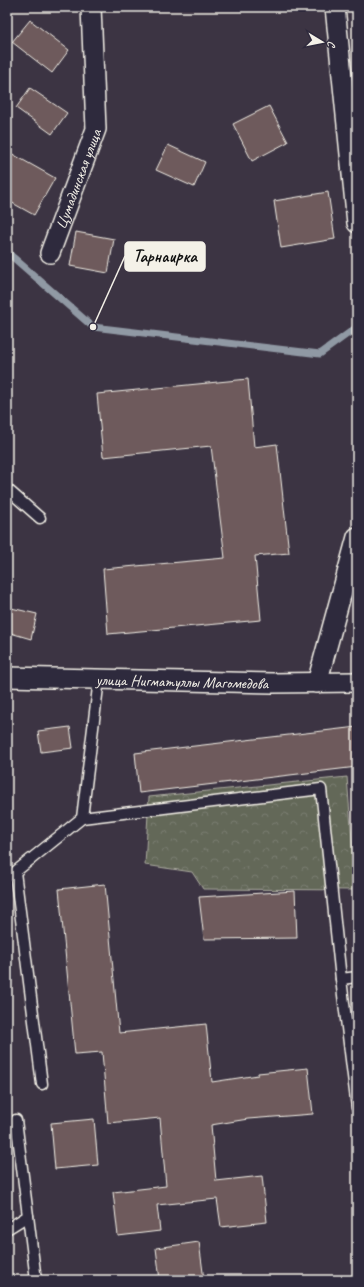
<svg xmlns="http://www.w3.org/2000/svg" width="364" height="1287" font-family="Caveat,sans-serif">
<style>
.park{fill:url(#park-crowns);stroke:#acaca0}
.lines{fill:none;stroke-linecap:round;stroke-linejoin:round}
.stream{stroke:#9099a4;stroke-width:7}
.building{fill:#6e5a5b;stroke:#f4f1e8}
.service-casing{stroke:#f4f1e8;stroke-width:13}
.minor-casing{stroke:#f4f1e8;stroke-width:22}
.service{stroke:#2f2a3d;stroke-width:10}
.minor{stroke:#2f2a3d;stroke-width:19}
.labels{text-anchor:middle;stroke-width:3;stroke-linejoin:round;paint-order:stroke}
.street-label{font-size:16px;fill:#f4f1e8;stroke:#2f2a3d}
.leader{fill:none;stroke:#f4f1e8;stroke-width:1.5}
.callout-dot{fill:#f4f1e8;stroke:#2f2a3d;stroke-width:1.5}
.callout{fill:#f4f1e8;stroke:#f4f1e8;stroke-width:1.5}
.callout-label{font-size:17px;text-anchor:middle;font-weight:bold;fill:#111}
</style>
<defs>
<pattern id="park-crowns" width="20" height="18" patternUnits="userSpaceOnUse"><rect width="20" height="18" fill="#636759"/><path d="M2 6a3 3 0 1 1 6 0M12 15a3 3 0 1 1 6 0" fill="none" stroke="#7a7d71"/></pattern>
</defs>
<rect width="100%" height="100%" fill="#3c3443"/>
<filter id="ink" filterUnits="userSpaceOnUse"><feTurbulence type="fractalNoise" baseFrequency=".025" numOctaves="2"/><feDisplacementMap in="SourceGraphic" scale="8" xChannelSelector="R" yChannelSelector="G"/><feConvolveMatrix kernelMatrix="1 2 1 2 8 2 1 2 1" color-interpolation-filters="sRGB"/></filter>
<g filter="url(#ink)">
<polygon class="park" points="347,777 356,890 203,889 192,872 145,865 149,797"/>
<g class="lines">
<polyline class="stream" points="7,252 93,327 320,354 357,327"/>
</g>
<g class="building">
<polygon points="30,20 69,50 52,73 12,42"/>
<polygon points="30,88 67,113 52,134 16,108"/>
<polygon points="269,106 288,142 252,161 233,124"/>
<polygon points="168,145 205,162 194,187 156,170"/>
<polygon points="7,151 55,178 34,215 7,200"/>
<polygon points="328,192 335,239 281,248 274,201"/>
<polygon points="76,232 114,239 108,273 70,266"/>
<polygon points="248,379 254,447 277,444 289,553 255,556 261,620 108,634 103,569 225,558 211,446 103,457 97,394"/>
<polygon points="7,607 37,614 31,639 7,632"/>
<polygon points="70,727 73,748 41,752 38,731"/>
<polygon points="357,727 357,767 139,793 135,753"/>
<polygon points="105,884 119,1033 206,1024 212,1082 258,1075 258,1073 308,1068 313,1114 248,1119 211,1125 216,1181 262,1176 267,1222 221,1227 217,1199 157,1205 160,1231 118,1236 113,1192 166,1186 160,1118 108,1123 102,1052 75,1054 59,889"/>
<polygon points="295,891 297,938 204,939 199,897"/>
<polygon points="94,1119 98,1165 55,1169 51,1123"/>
<polygon points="199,1242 204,1280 160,1280 156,1248"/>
</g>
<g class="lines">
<defs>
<g id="service">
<polyline points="7,489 40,518"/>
<polyline points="82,818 321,789 341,979 357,977"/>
<polyline points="341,979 357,1108"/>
<polyline points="42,1084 15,872 82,818 99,679"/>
<polyline points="16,1120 36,1280"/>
<polyline points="7,1229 28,1216"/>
</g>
<g id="minor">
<polyline points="335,7 357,223"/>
<path id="s1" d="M50,253L96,129L91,7"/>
<path id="s2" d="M7,677L273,683L357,682"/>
<polyline points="317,683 357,537"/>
</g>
</defs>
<use href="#service" class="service-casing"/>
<use href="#minor" class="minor-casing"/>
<use href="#service" class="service"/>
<use href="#minor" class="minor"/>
</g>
</g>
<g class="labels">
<g class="street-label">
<text dy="6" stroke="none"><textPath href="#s1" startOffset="79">Цумадинская улица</textPath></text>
<text dy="6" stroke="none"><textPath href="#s2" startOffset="175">улица Нигматуллы Магомедова</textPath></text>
</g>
</g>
<path class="leader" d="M93 327L125 256"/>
<circle class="callout-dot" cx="93" cy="327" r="4"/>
<rect class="callout" x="125" y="242" width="80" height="29" rx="4"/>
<g class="callout-label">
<text x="165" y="262">Тарнаирка</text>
</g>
<rect width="364" height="1287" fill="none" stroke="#2f2a3d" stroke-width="24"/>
<rect x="12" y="12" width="340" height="1263" fill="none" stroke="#f4f1e8" stroke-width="1.5" filter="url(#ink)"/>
<g transform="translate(322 42) rotate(100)" stroke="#2f2a3d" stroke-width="3" paint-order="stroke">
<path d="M0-3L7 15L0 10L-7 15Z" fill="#f4f1e8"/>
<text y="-6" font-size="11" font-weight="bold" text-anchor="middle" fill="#f4f1e8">С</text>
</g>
</svg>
